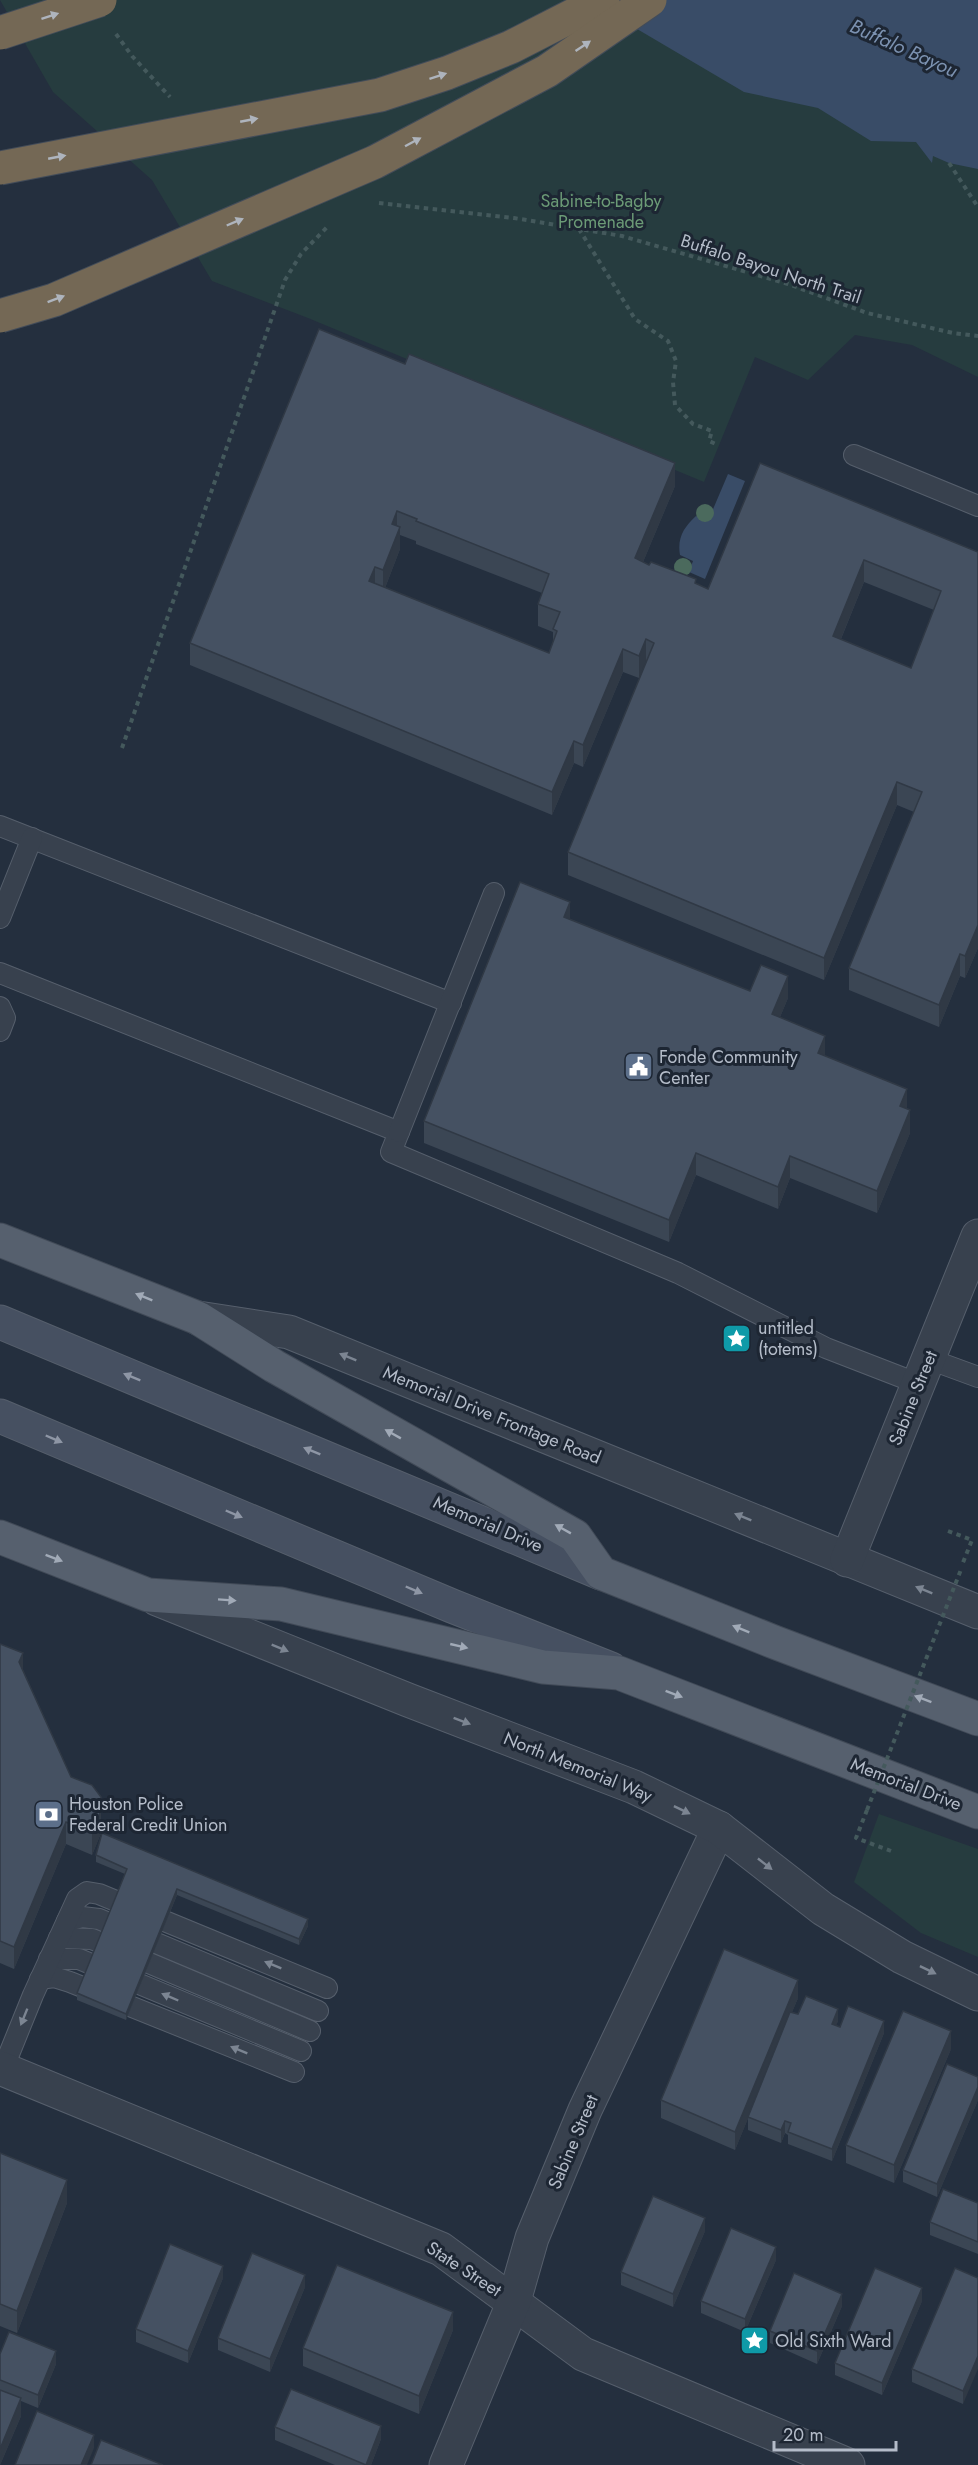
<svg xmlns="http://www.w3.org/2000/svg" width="978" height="2465" font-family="Jost,sans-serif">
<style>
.green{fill:#263c3f}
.water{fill:#394c67}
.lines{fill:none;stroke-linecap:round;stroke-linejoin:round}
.service-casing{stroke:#565f6c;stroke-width:22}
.minor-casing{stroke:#565f6c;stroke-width:35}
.tertiary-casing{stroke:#565f6c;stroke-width:35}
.secondary-casing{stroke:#565f6c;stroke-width:35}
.primary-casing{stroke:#414a57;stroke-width:35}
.path{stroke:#44595c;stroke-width:4;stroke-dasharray:4.5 4.5;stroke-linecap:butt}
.service{stroke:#38414e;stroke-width:20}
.minor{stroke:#38414e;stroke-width:33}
.tertiary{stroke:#38414e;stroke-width:33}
.secondary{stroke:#465061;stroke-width:33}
.primary{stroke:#56606e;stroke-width:33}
.motorway-bridge-casing{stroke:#434c59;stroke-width:35;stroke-linecap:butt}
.path-bridge{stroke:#44595c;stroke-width:4;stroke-dasharray:4.5 4.5;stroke-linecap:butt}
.motorway-bridge{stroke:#746855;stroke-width:33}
.tree{fill:#4b6a5d}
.wall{fill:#3b4654;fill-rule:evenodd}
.shaded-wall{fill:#303945}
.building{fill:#455162;stroke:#303945;stroke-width:1.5;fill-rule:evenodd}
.oneway{fill:#aeb4bd}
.oneway2{fill:#a1aab7}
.oneway3{fill:#7c8592}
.oneway4{fill:#8e96a5}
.labels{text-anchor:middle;stroke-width:6;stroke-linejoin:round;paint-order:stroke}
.park-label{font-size:18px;fill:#6b9a76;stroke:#1d2633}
.street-label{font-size:18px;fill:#b4bcc9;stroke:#1d2633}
.poi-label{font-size:18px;fill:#b4bcc9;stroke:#1d2633;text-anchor:start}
.water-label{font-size:20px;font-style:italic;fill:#7c92b1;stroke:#1d2633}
</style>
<rect width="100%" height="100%" fill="#242f3e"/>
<g class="green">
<polygon points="0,0 978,0 978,377 912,345 855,335 808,380 755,357 704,482 308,318 212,281 152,180 53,92"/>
<polygon points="879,1814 978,1849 978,1957 921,1933 854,1882"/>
</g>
<g class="water">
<polygon points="603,0 978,0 978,169 949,163 933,156 932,163 916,142 871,141 818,108 744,92 632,26"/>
<path d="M728,474L745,481L705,579L689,572L693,561L680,555C677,538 684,527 696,516L708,521Z"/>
</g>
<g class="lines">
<defs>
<g id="service">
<polyline points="854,455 978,506"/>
<polyline points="0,826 451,1003"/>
<polyline points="0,918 32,838"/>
<polyline points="0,973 399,1132 391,1152 678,1273 826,1348 919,1384"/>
<polyline points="0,1007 5,1018 0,1031"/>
<polyline points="399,1132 494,893"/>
<polyline points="929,1359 978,1377"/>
<polyline points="67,1921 82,1917 99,1919 318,2011"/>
<polyline points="59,1938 92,1939 310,2031"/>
<polyline points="49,1959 79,1959 301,2051"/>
<polyline points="40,1979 54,1977 70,1982 294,2072"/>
<polyline points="3,2069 33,1995 77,1899 87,1892 99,1894 327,1988"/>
</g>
<g id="minor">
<polyline points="0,2068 441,2249 583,2354 848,2465"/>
<polyline points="446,2465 514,2301 532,2238 585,2110 719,1828"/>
</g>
<g id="tertiary">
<polyline points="198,1318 289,1332 978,1612"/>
<polyline points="847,1560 978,1236"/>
<polyline points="157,1599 408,1700 634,1787 719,1828 823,1909 902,1957 978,1994"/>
</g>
<g id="secondary">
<polyline points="0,1322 601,1573"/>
<polyline points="0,1416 452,1606 611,1669"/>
</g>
<g id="primary">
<polyline points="0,1240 198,1318 274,1366 575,1536 601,1573 774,1642 978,1719"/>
<polyline points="0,1537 148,1595 281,1604 543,1667 619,1673 978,1812"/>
</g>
</defs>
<use href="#service" class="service-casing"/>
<use href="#minor" class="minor-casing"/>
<use href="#tertiary" class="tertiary-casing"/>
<use href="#secondary" class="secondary-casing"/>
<use href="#primary" class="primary-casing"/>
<g class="path">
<polyline points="116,34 132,56 170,97"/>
<polyline points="949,163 978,207"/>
<polyline points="379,203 514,218 622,236 788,284 867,313 953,333 978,336"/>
<polyline points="579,229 635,319 668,341 676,361 673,382 675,405 693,424 712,431 709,441 718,445"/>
<polyline points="122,748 285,280 301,254 328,226"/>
<polyline points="948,1531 972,1540 962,1565"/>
<polyline points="867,1810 856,1838 891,1851"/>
</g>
<use href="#service" class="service"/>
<use href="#minor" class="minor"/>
<use href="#tertiary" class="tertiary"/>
<use href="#secondary" class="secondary"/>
<use href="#primary" class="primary"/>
<defs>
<g id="motorway-bridge">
<polyline points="0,33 100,0"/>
<polyline points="0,168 380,95 447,73 511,47 603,0"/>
<polyline points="0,316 54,300 375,162 547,71 650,0"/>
</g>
</defs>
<use href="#motorway-bridge" class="motorway-bridge-casing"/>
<polyline class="path-bridge" points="867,1810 962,1567"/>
<use href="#motorway-bridge" class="motorway-bridge"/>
</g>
<g class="tree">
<circle cx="705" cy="513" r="9"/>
<circle cx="683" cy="567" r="9"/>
</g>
<g class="wall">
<path d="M319,329L675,486L643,562L708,589L760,463L978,552V948L965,978L960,976L939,1027L849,990V968L914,812L897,805L824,980L568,875V852L646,662L639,678L623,672L583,767L574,763L552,815L190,665V643ZM400,535L416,541V544L542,593L538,604V626L553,632V642L549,653L385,588L400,549ZM864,582L934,610L911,668L841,639Z"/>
<polygon points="570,919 750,991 788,998 780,1017 825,1056 907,1109 910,1133 877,1213 790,1178 778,1209 696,1175 669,1242 424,1143 424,1121"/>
<polygon points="0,1644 23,1670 71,1777 101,1833 92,1855 66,1844 14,1969 0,1963"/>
<polygon points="96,1855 308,1926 299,1945 177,1895 126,2020 77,2000 77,1993 125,1874 96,1862"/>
<polygon points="798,1998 792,2012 798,2014 838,2021 836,2025 840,2027 884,2033 832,2161 788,2144 788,2135 785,2133 781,2143 748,2130 748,2118 735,2150 661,2118 661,2100"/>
<polygon points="951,2049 894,2183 846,2163 846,2145"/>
<polygon points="978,2077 978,2100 937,2197 903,2182 903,2170"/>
<polygon points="0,2153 67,2203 17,2333 0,2326"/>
<polygon points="978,2203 978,2254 930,2235 930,2222"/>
<polygon points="705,2231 673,2307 621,2285 621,2272"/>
<polygon points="776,2260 745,2332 701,2313 701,2301"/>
<polygon points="223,2278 188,2363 136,2342 136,2329"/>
<polygon points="978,2278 963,2404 912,2382 912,2369"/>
<polygon points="305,2287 270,2372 218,2350 218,2338"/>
<polygon points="922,2301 882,2395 835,2375 835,2363"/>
<polygon points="842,2306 817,2364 770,2343 770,2331"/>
<polygon points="453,2330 419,2414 303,2366 303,2348"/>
<polygon points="0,2354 56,2364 38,2408 21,2401 21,2416 0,2465"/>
<polygon points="275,2427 381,2439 371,2465 335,2465 275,2440"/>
</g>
<g class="shaded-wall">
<polygon points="675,463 675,486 635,581 635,558"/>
<polygon points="397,511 397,533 392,524"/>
<polygon points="400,527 400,549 383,593 383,570"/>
<polygon points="864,560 864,582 833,658 833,636"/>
<polygon points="375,567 375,589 369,581"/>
<polygon points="646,639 646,662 639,678 639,656"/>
<polygon points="623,649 623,672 583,767 583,745"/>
<polygon points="574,741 574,763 552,815 552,792"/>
<polygon points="897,782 897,805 824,980 824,958"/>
<polygon points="570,902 570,924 564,917"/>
<polygon points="978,925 978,948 965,978 965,956"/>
<polygon points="960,954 960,976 939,1027 939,1005"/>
<polygon points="788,976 788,998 772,1036 772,1014"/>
<polygon points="825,1036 825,1058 818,1053"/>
<polygon points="907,1089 907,1111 900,1106"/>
<polygon points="910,1110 910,1133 877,1213 877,1191"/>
<polygon points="696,1153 696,1175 669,1242 669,1220"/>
<polygon points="790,1156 790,1178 778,1209 778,1187"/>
<polygon points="23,1653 23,1675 19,1662"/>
<polygon points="101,1811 101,1833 92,1855 92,1833"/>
<polygon points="66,1822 66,1844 14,1969 14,1947"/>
<polygon points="177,1889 177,1895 126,2020 126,2014"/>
<polygon points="308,1919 308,1926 299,1945 299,1939"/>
<polygon points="798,1980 798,1998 735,2150 735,2132"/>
<polygon points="838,2009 838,2021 832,2036 832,2024"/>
<polygon points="884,2021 884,2033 832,2161 832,2149"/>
<polygon points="951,2031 951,2049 894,2183 894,2165"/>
<polygon points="978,2087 978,2100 937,2197 937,2184"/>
<polygon points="785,2121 785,2133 781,2143 781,2130"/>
<polygon points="67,2180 67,2203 17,2333 17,2311"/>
<polygon points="705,2218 705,2231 673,2307 673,2294"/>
<polygon points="776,2247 776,2260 745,2332 745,2319"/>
<polygon points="223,2266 223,2278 188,2363 188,2351"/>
<polygon points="305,2275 305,2287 270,2372 270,2359"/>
<polygon points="922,2288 922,2301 882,2395 882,2383"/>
<polygon points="842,2294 842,2306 817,2364 817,2351"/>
<polygon points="453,2312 453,2330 419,2414 419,2396"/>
<polygon points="56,2351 56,2364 38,2408 38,2395"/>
<polygon points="978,2356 978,2369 963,2404 963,2391"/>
<polygon points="21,2398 21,2416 0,2465 0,2449"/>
<polygon points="381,2426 381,2439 371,2465 366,2465"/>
<polygon points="94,2435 94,2448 87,2465 81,2465"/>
</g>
<g class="building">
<path d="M319,329L405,364L409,354L675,463L635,558L649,565L651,562L696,579L695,583L708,589L760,463L978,552V925L965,956L960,954L939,1005L849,968L922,792L897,782L824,958L568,852L654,643L646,639L639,656L623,649L583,745L574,741L552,792L190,643ZM397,511L417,519L416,521L549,574L538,604L560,612L553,629L557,631L549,653L369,581L375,567L383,570L400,527L392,524ZM864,560L941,591L911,668L833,636Z"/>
<polygon points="520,882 570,902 564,917 750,991 761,965 788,976 772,1014 825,1036 818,1053 907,1089 900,1106 910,1110 877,1191 790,1156 778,1187 696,1153 669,1220 424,1121"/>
<polygon points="0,1644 23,1653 19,1662 71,1777 92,1785 101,1797 101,1811 92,1833 66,1822 14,1947 0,1941"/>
<polygon points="102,1833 308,1919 299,1939 177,1889 126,2014 77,1993 127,1869 96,1855"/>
<polygon points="724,1949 798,1980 735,2132 661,2100"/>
<polygon points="806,1996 838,2009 832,2024 840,2027 848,2006 884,2021 832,2149 788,2132 791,2123 785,2121 781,2130 748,2117 790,2012 798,2014"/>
<polygon points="903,2011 951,2031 894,2165 846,2145"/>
<polygon points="947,2064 978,2077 978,2087 937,2184 903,2170"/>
<polygon points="0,2153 67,2180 17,2311 0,2304"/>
<polygon points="943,2189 978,2203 978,2242 930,2222"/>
<polygon points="653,2196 705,2218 673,2294 621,2272"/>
<polygon points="731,2228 776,2247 745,2319 701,2301"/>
<polygon points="170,2244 223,2266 188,2351 136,2329"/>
<polygon points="252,2253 305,2275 270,2359 218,2338"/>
<polygon points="337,2265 453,2312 419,2396 303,2348"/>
<polygon points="875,2268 922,2288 882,2383 835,2363"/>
<polygon points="955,2268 978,2278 978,2356 963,2391 912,2369"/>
<polygon points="794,2273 842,2294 817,2351 770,2331"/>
<polygon points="9,2332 56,2351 38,2395 0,2380 0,2354"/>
<polygon points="291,2389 381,2426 366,2465 275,2427"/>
<polygon points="0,2390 21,2398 0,2449"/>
<polygon points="37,2411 94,2435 81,2465 15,2465"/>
<polygon points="101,2440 163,2465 91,2465"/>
</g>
<defs><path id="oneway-solid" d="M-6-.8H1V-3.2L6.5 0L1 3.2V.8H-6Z" transform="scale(1.5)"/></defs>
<g class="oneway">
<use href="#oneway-solid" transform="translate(50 16) rotate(-18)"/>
<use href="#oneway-solid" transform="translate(583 46) rotate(-34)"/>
<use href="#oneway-solid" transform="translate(438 76) rotate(-18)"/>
<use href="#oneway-solid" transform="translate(249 120) rotate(-11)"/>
<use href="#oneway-solid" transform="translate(413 142) rotate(-28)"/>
<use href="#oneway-solid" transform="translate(57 157) rotate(-11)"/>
<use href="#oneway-solid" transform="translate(235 222) rotate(-23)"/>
<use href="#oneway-solid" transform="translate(56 299) rotate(-21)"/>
</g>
<g class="oneway2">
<use href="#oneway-solid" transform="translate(144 1297) rotate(-158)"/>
<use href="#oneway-solid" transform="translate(393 1434) rotate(-151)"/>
<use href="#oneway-solid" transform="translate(563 1529) rotate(-151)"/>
<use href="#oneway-solid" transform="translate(54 1558) rotate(21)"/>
<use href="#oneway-solid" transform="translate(227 1600) rotate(4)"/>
<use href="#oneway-solid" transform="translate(741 1629) rotate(-158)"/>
<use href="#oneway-solid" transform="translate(459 1646) rotate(13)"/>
<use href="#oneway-solid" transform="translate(674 1694) rotate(21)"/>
<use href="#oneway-solid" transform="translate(923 1699) rotate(-159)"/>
</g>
<g class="oneway3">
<use href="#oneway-solid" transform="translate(348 1357) rotate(-158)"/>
<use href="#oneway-solid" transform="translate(743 1517) rotate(-158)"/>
<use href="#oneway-solid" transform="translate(924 1590) rotate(-158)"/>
<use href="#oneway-solid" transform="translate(280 1648) rotate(22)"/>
<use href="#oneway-solid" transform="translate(462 1721) rotate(21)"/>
<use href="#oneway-solid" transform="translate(682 1810) rotate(26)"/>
<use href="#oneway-solid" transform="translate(765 1864) rotate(38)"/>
<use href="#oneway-solid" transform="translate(273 1965) rotate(-158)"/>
<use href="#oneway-solid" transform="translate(928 1970) rotate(26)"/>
<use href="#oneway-solid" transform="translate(170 1997) rotate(-157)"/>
<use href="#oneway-solid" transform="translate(24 2017) rotate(112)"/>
<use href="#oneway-solid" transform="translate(239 2050) rotate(-158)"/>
</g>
<g class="oneway4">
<use href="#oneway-solid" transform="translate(132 1377) rotate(-158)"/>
<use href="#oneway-solid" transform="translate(54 1439) rotate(23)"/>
<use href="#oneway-solid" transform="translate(312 1451) rotate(-158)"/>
<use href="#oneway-solid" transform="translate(234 1514) rotate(23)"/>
<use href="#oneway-solid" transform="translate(414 1590) rotate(23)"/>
</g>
<defs>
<symbol id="civic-square" viewBox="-11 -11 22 22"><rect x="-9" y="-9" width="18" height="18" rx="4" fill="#5c6f8a" stroke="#1d2633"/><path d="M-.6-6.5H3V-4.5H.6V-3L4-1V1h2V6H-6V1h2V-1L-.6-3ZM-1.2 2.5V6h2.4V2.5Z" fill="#fff"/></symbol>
<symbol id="sight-square" viewBox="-11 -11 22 22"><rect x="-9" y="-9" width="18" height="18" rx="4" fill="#0f9aa8" stroke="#1d2633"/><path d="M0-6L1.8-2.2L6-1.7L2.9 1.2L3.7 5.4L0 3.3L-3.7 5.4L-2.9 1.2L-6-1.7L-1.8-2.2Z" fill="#fff"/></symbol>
<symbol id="bank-square" viewBox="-11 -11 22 22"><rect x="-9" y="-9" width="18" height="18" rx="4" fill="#5c6f8a" stroke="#1d2633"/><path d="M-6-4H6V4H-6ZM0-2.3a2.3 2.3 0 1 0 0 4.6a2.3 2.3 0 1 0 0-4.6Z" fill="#fff"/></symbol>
</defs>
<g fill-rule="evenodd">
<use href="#civic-square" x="622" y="1050" width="33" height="33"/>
<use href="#sight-square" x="720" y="1322" width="33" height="33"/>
<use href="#bank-square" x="32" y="1798" width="33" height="33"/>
<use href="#sight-square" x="738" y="2324" width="33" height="33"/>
</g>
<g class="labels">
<g class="park-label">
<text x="601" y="207">Sabine-to-Bagby<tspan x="601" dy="21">Promenade</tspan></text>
</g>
<g class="street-label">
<text transform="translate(771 269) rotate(18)" y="6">Buffalo Bayou North Trail</text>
<text transform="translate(913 1398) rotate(-68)" y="6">Sabine Street</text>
<text transform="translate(492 1415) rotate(22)" y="6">Memorial Drive Frontage Road</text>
<text transform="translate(488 1524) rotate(23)" y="6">Memorial Drive</text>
<text transform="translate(578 1767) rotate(22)" y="6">North Memorial Way</text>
<text transform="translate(906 1784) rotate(21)" y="6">Memorial Drive</text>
<text transform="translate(573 2142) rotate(-67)" y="6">Sabine Street</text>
<text transform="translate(464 2269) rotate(33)" y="6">State Street</text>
</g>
<g class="poi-label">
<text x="659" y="1063">Fonde Community<tspan x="659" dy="21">Center</tspan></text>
<text x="758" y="1334">untitled<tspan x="758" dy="21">(totems)</tspan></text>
<text x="69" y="1810">Houston Police<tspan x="69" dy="21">Federal Credit Union</tspan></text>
<text x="775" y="2347">Old Sixth Ward</text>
</g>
<g class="water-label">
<text transform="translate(904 48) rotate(24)" y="7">Buffalo Bayou</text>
</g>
</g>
<path d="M774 2441v9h122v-9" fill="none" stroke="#b4bcc9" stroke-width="3"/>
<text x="783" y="2441" font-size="18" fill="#b4bcc9" stroke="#1d2633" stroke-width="4.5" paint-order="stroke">20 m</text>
</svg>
